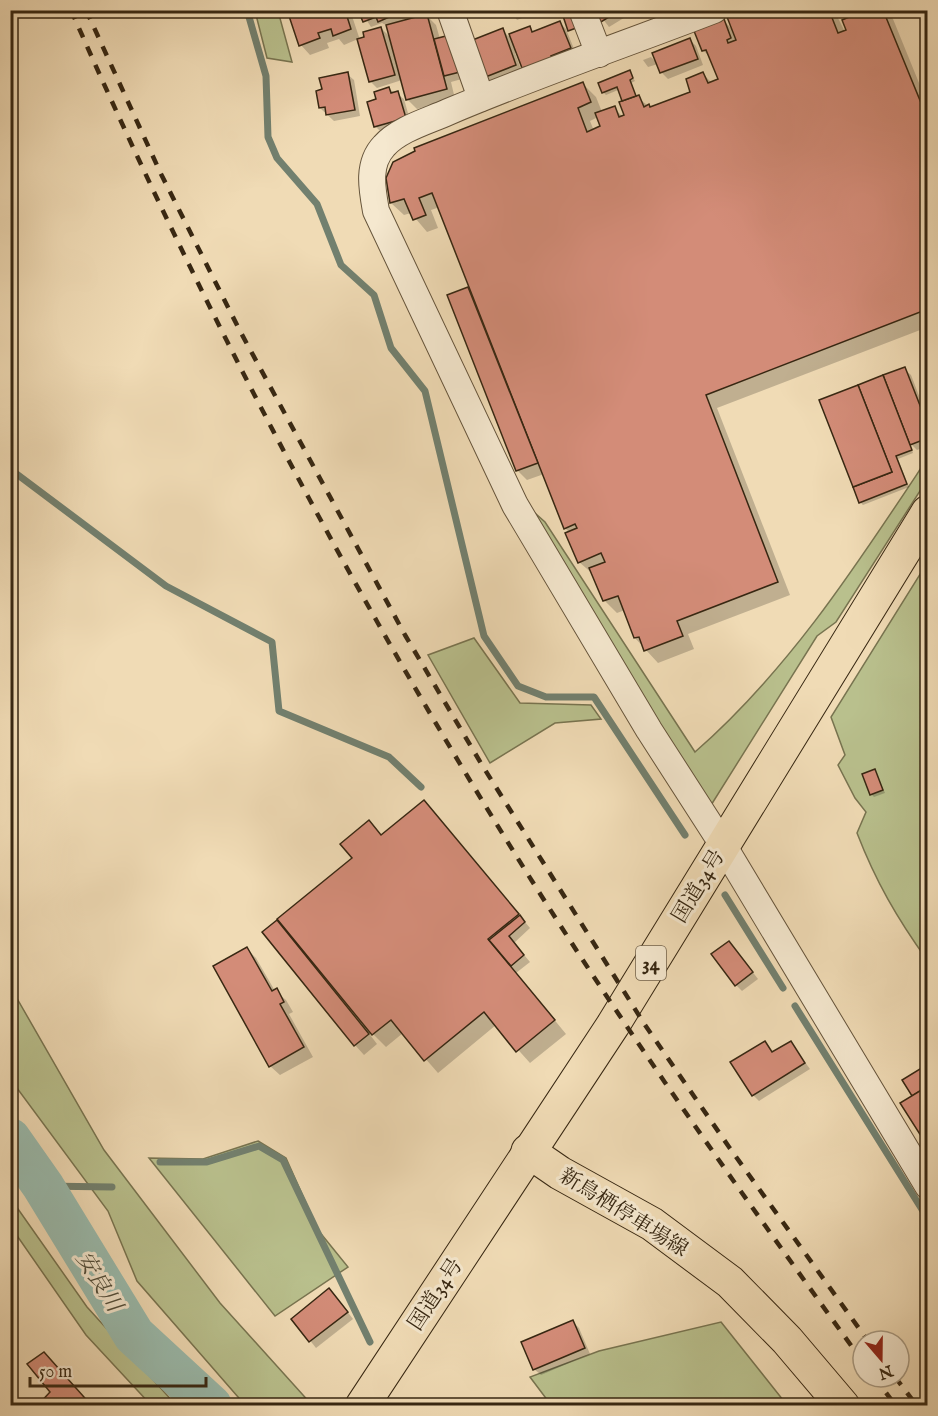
<svg xmlns="http://www.w3.org/2000/svg" width="938" height="1416" font-family="'IM FELL English','Noto Serif JP',serif">
<style>
.green{fill:#b9c08d;stroke:#787450;stroke-width:1.5}
.shadow{fill:#0003;fill-rule:evenodd}
.lines{fill:none;stroke-linecap:round;stroke-linejoin:round}
.stream{stroke:#72806f;stroke-width:7}
.river{stroke:#9abbad;stroke-width:42}
.building{fill:#d38c78;stroke:#372712;stroke-width:1.5}
.minor-casing{stroke:#65543b;stroke-width:28}
.major-casing{stroke:#372712;stroke-width:35}
.highway-casing{stroke:#372712;stroke-width:35}
.minor{stroke:#f5e8cf;stroke-width:26}
.major{stroke:#f0dbb5;stroke-width:33}
.highway{stroke:#f0dbb5;stroke-width:33}
.rail{stroke:#372712;stroke-width:4.5;stroke-dasharray:10 10;stroke-linecap:butt}
.labels{text-anchor:middle;stroke-width:6;stroke-linejoin:round;paint-order:stroke}
.shield{fill:#f5e8cf;stroke:#70614b;stroke-width:1.5}
.shield-label{font-size:20px;font-weight:bold;fill:#372712}
.street-label{font-size:21px;fill:#372712;stroke:#f5e8cf}
.water-label{font-size:22px;font-style:italic;fill:#504c39;stroke:#f5e8cf}
</style>
<rect width="100%" height="100%" fill="#f0dbb5"/>
<filter id="stains"><feTurbulence type="fractalNoise" baseFrequency=".00333" numOctaves="4"/><feColorMatrix values="0 0 0 0 .2 0 0 0 0 .09 0 0 0 0 .02 0 0 0 .5 -.17"/></filter>
<radialGradient id="worn" r=".72"><stop offset=".6" stop-color="#630" stop-opacity="0"/><stop offset="1" stop-color="#630" stop-opacity=".3"/></radialGradient>
<g class="green">
<polygon points="255,11 278,11 292,62 267,58"/>
<path d="M927,459V480L836,622L817,636L708,810L519,499L545,522L695,752C790,669 858,563 927,459Z"/>
<path d="M927,563V960C897,918 876,882 857,833L866,812L855,798L838,765L845,755L831,717Z"/>
<polygon points="474,638 520,703 591,705 601,719 555,723 490,763 428,655"/>
<polygon points="11,988 104,1150 220,1303 312,1405 245,1405 137,1281 108,1211 11,1080"/>
<polygon points="258,1141 286,1158 318,1230 348,1267 275,1316 149,1158 203,1159"/>
<polygon points="11,1199 87,1307 176,1405 151,1405 86,1335 11,1227"/>
<polygon points="721,1322 787,1405 551,1405 530,1377 599,1351"/>
</g>
<g class="shadow">
<polygon points="289,10 350,10 360,40 381,28 391,38 388,26 382,23 371,27 360,10 414,10 416,15 408,20 426,15 436,25 440,39 469,77 451,82 455,99 417,109 407,99 402,80 377,88 370,81 358,39 344,45 339,39 327,43 329,48 310,55 301,45"/>
<polygon points="510,10 543,10 517,20"/>
<polygon points="596,10 637,10 609,27"/>
<path d="M747,10H834L845,32L870,10H885L893,19L928,105V327L717,408L790,595L688,634L694,649L658,663L635,638L625,610L617,613L604,600L593,574L579,562L570,533L565,528L544,474L527,480L517,470L468,289L474,294L440,207L431,210L438,228L427,232L411,213L404,215L391,203L387,179L583,84L596,97L602,112L614,108L623,117L626,116L624,102L618,90L606,95L603,92L629,72L635,81L631,83L637,97L651,108L692,92L703,74L712,83L720,80L712,59L703,50L724,21L734,31ZM598,117L602,127L594,131L590,121Z"/>
<polygon points="560,23 566,29 576,54 530,73 523,67 517,52 515,53 522,72 491,83 484,77 503,30 508,36 529,28 534,33"/>
<polygon points="690,40 696,46 703,65 668,79 662,73 654,54"/>
<polygon points="651,57 658,64 648,67 643,60"/>
<polygon points="347,74 354,80 360,116 334,121 320,108"/>
<polygon points="389,89 404,99 411,124 381,132 375,126 378,100"/>
<polygon points="904,369 911,375 928,419 928,446 917,450 909,442 913,453 898,459 909,487 863,505 860,502"/>
<polygon points="875,771 885,793 874,797 871,794"/>
<polygon points="424,802 530,928 514,943 530,962 516,973 566,1034 530,1063 496,1025 438,1073 403,1033 386,1047 370,1031 368,1032 377,1044 364,1055 355,1045 286,931 354,858 369,822 382,836"/>
<polygon points="247,949 256,958 275,991 286,1000 293,1012 289,1014 313,1057 280,1075 270,1066"/>
<polygon points="735,949 758,979 742,991 736,985"/>
<polygon points="764,1043 773,1053 791,1043 810,1069 759,1101 753,1095"/>
<polygon points="336,1297 353,1319 316,1348 293,1319"/>
<polygon points="573,1322 579,1328 590,1354 541,1375 534,1369"/>
</g>
<g class="lines">
<g class="stream">
<polyline points="247,10 266,76 268,137 277,158 317,204 341,265 374,295 391,348 425,391 484,636 518,686 546,697 594,697 685,835"/>
<polyline points="10,469 166,586 272,642 279,711 389,757 421,787"/>
<polyline points="725,895 783,988"/>
<polyline points="795,1006 928,1219"/>
<polyline points="160,1162 207,1162 259,1146 283,1160 370,1342"/>
<polyline points="43,1186 112,1187"/>
</g>
<polyline class="river" points="10,1139 43,1186 134,1335 211,1406"/>
</g>
<g class="building">
<polygon points="287,10 345,10 351,29 333,36 331,29 318,33 320,38 299,46"/>
<polygon points="358,10 405,10 378,22 376,17 363,22"/>
<polygon points="561,10 573,10 579,27 568,31"/>
<polygon points="594,10 620,10 601,22"/>
<polygon points="743,10 829,10 838,33 846,30 842,20 866,10 883,10 928,120 928,309 706,395 778,582 677,621 683,636 644,651 639,637 634,638 618,596 603,601 589,568 605,562 601,553 578,563 565,533 577,528 575,524 564,529 432,193 419,198 426,215 413,220 404,199 390,203 386,178 393,162 415,151 414,148 583,82 591,102 578,108 587,132 600,126 595,113 615,106 619,117 624,115 619,102 639,95 644,107 649,104 650,107 690,92 686,79 703,72 708,83 718,79 706,50 702,51 694,31 724,19 731,38 727,40 728,43 736,40 727,17"/>
<polygon points="427,14 447,89 406,100 386,25"/>
<polygon points="560,21 571,48 551,56 553,60 522,68 509,34 530,26 532,32"/>
<polygon points="381,27 395,75 369,82 357,39 364,37 363,32"/>
<polygon points="503,28 516,65 483,78 470,41"/>
<polygon points="450,35 464,71 444,76 434,39"/>
<polygon points="690,38 698,59 660,73 652,53"/>
<polygon points="630,70 633,78 630,80 636,96 622,101 617,87 602,93 598,83"/>
<polygon points="348,72 355,110 326,115 325,107 319,108 316,91 322,89 319,78"/>
<polygon points="389,87 391,93 398,91 406,118 374,127 367,102 376,99 374,92"/>
<polygon points="468,287 538,463 516,471 447,295"/>
<polygon points="905,367 928,426 928,438 910,445 883,375"/>
<polygon points="883,375 912,450 896,456 907,484 859,503 853,487 892,472 858,385"/>
<polygon points="858,385 892,472 853,487 819,400"/>
<polygon points="875,769 883,790 870,795 862,774"/>
<polygon points="424,800 519,914 488,939 555,1020 516,1052 484,1012 424,1061 391,1020 372,1035 277,919 352,858 340,844 369,820 381,835"/>
<polygon points="520,915 525,922 509,936 524,955 511,966 489,940"/>
<polygon points="277,920 369,1034 354,1046 262,932"/>
<polygon points="729,941 753,972 735,986 711,954"/>
<polygon points="247,947 272,991 277,988 284,1002 280,1004 304,1047 269,1067 213,966"/>
<polygon points="765,1041 772,1052 791,1041 805,1063 752,1096 730,1062"/>
<polygon points="928,1064 928,1086 912,1096 902,1080"/>
<polygon points="928,1086 928,1147 900,1103"/>
<polygon points="329,1288 348,1312 309,1342 291,1319"/>
<polygon points="573,1320 585,1348 533,1370 521,1342"/>
<polygon points="44,1352 67,1378 92,1406 37,1406 50,1392 27,1364"/>
</g>
<g class="lines">
<defs>
<g id="minor">
<polyline points="450,10 481,98"/>
<polyline points="582,10 599,54"/>
<path d="M714,10C626,44 535,75 448,112C428,121 399,129 384,146C367,164 372,189 376,211L515,505L649,730L723,845L928,1186"/>
</g>
<polyline id="major" points="528,1151 560,1173 652,1224 730,1282 787,1340 843,1406"/>
<polyline id="highway" points="362,1406 613,1025 928,512"/>
</defs>
<use href="#minor" class="minor-casing"/>
<use href="#major" class="major-casing"/>
<use href="#highway" class="highway-casing"/>
<use href="#minor" class="minor"/>
<use href="#major" class="major"/>
<use href="#highway" class="highway"/>
<g class="rail">
<path d="M71,10C203,311 357,603 532,881C636,1046 749,1204 863,1362"/>
<polyline points="86,10 161,174 240,331 405,635 482,765 645,1025 729,1147 868,1341"/>
<polyline points="874,1377 896,1406"/>
<polyline points="895,1377 917,1406"/>
</g>
</g>
<g class="labels">
<rect class="shield" x="636" y="946" width="30" height="34" rx="4.5"/>
<g class="shield-label">
<text x="651" y="970">34</text>
</g>
<g class="street-label">
<text transform="translate(698 886) rotate(-59)" y="7">国道34号</text>
<text transform="translate(624 1212) rotate(32)" y="7">新鳥栖停車場線</text>
<text transform="translate(435 1294) rotate(-57)" y="7">国道34号</text>
</g>
<g class="water-label">
<text transform="translate(100 1281) rotate(58)" y="8">安良川</text>
</g>
</g>
<rect width="938" height="1416" fill="none" stroke="#f0dbb5" stroke-width="36"/>
<rect x="12" y="12" width="914" height="1392" fill="none" stroke="#372712" stroke-width="3"/>
<rect x="18" y="18" width="902" height="1380" fill="none" stroke="#372712" stroke-width="1.5"/>
<g transform="translate(881 1359) rotate(160)"><circle r="28" fill="#f5e8cf" stroke="#a99b83" stroke-width="1.5"/>
<path d="M0-4.5L10 22L0 15L-10 22Z" fill="#8f2418"/>
<text y="-9" font-size="16" font-weight="bold" text-anchor="middle" fill="#372712">N</text>
</g>
<path d="M30 1377v9h176v-9" fill="none" stroke="#372712" stroke-width="3"/>
<text x="39" y="1377" font-size="18" fill="#372712" stroke="#f5e8cf" stroke-width="4.5" paint-order="stroke">50 m</text>
<rect width="100%" height="100%" filter="url(#stains)"/>
<rect width="100%" height="100%" fill="url(#worn)"/>
</svg>
